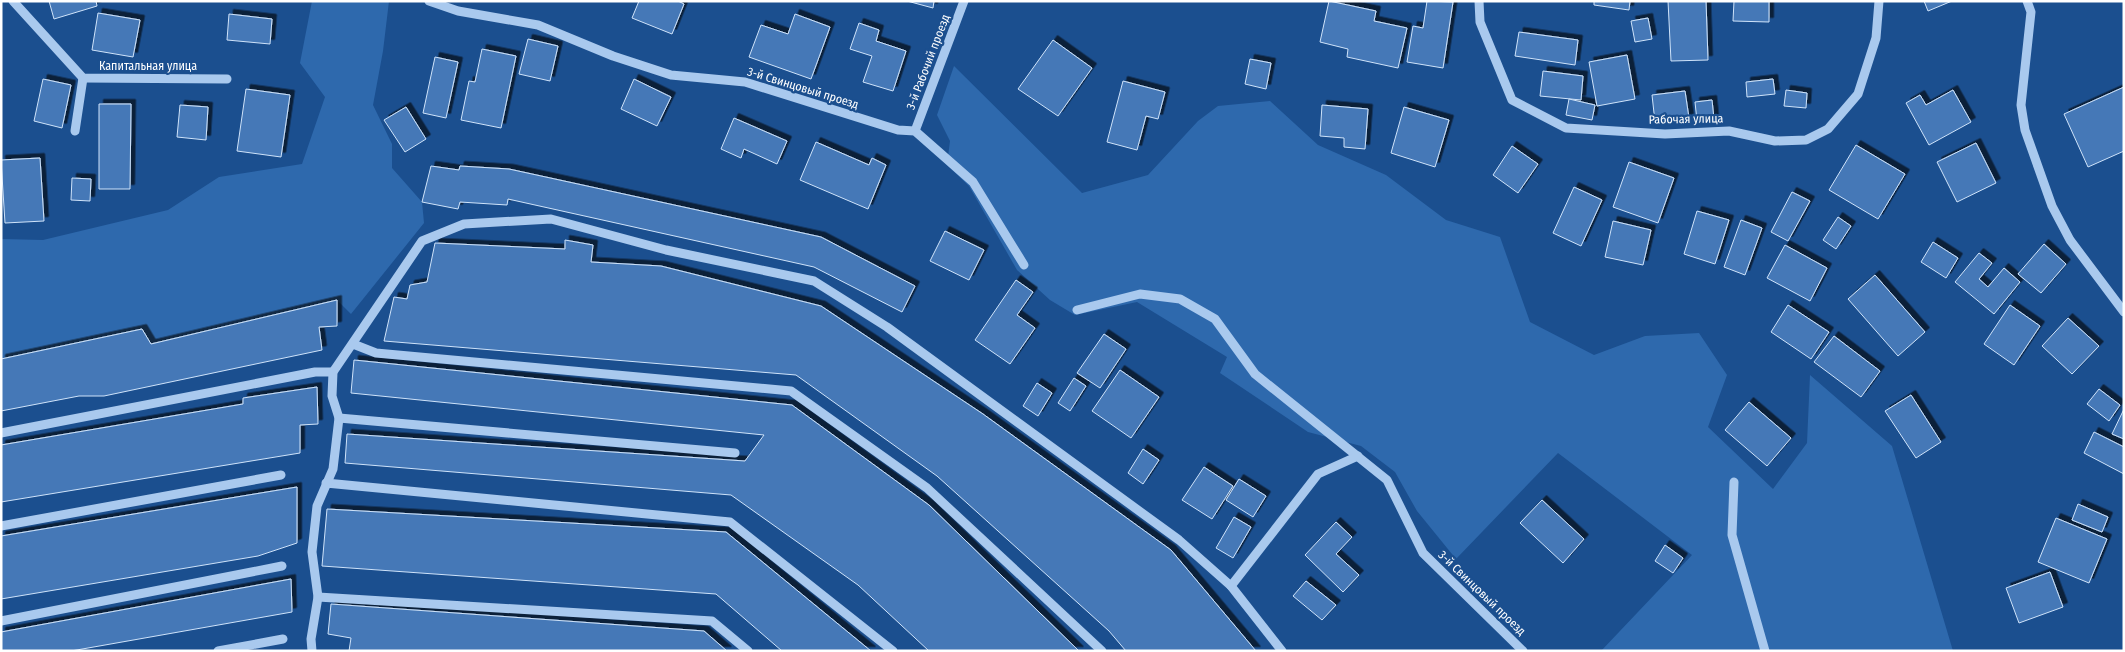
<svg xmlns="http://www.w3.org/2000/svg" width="2125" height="652" font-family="'Fira Sans Condensed',sans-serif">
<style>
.green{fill:#2e69ad}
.building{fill:#4478b7;stroke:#cfe3fa;filter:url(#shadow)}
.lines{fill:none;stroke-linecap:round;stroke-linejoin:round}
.minor{stroke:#a9c9ee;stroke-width:9}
.labels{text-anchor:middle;stroke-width:4.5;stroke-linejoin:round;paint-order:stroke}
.street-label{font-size:12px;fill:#fff;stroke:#1b4f8f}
</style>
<defs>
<filter id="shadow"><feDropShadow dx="4.5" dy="-4.5" stdDeviation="0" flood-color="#0009"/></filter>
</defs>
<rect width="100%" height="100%" fill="#1b4f8f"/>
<g class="green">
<polygon points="312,1 389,1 383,51 373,105 392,144 392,168 422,202 424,223 351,314 337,300 151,344 142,329 1,359 1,239 43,240 168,210 219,177 302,164 325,97 300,63"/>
<polygon points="954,66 1082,193 1148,175 1198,121 1218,106 1270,101 1318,145 1386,175 1446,220 1500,237 1530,322 1594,355 1645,336 1699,333 1727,375 1708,427 1773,489 1807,443 1810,375 1892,446 1953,651 1601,651 1692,555 1558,453 1456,559 1417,511 1395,472 1361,446 1308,432 1220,373 1227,357 1137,302 1075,315 1050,300 1017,270 969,186 947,165 950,141 937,115"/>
</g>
<g class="building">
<polygon points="49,1 96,1 97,6 54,19"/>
<polygon points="639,1 678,1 684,4 672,34 632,18"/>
<polygon points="907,1 934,1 933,8"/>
<polygon points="1329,1 1376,11 1374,21 1407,28 1398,68 1347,57 1348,49 1320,42"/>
<polygon points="1427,1 1453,2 1443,68 1407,62 1413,26 1423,28"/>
<polygon points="1594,1 1630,1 1629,10 1594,5"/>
<polygon points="1668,1 1706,1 1708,60 1671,61"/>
<polygon points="1734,1 1769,1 1769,22 1733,21"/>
<polygon points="1924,1 1952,1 1928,11"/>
<polygon points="98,13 140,20 133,57 92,50"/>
<polygon points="229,14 272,19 270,44 227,40"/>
<polygon points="795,14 830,27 811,79 749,57 761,25 788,34"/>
<polygon points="1648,18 1652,39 1635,42 1631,21"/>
<polygon points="859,23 879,30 876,41 906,51 893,91 863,82 872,56 850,49"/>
<polygon points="1519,32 1578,40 1575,65 1515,56"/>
<polygon points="528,39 558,46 550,81 519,74"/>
<polygon points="1053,40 1092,68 1058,116 1018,89"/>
<polygon points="482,49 516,56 501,128 461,120 469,81 475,82"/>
<polygon points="1627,55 1635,99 1597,106 1589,62"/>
<polygon points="435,57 458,62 446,118 423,113"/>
<polygon points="1250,59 1271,63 1266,89 1245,84"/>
<polygon points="1543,71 1583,76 1581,100 1540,96"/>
<polygon points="43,79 71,85 62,128 34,121"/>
<polygon points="634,79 671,97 657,126 621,109"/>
<polygon points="1773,79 1775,94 1747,97 1746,82"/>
<polygon points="1123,81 1165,92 1158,119 1146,116 1137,150 1107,142"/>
<polygon points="2124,87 2124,151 2088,167 2064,114"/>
<polygon points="246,89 290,95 281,157 237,151"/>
<polygon points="1786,90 1807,93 1806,108 1784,106"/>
<polygon points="1953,90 1971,122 1929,145 1906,103 1920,95 1926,105"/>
<polygon points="1685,91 1689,118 1655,122 1652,95"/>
<polygon points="1569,99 1595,105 1592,120 1566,115"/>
<polygon points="1712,100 1714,119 1697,121 1695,102"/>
<polygon points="99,104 131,104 130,189 99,189"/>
<polygon points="180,105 208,107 206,140 177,137"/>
<polygon points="1322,105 1368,109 1365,149 1344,147 1344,138 1320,136"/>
<polygon points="406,107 426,139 405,152 384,120"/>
<polygon points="1404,107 1449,120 1435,167 1391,153"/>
<polygon points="734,118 787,141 777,164 744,149 741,158 721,149"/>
<polygon points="816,142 869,165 872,158 886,165 868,209 800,180"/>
<polygon points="1976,143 1996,183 1957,202 1937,162"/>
<polygon points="1856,145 1905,174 1878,219 1829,190"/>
<polygon points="1512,146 1538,164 1518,193 1493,175"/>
<polygon points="40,158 44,221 5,223 1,160"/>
<polygon points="1629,162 1674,178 1658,223 1613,207"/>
<polygon points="431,166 459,170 460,166 509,169 821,237 915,286 902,312 814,267 508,199 507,205 460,202 458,209 422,202"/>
<polygon points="72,178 91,179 90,201 71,200"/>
<polygon points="1574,187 1602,200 1581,246 1553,233"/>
<polygon points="1792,192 1810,201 1788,241 1771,232"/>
<polygon points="1697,211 1729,220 1715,264 1684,254"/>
<polygon points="1838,217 1851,226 1836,249 1823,240"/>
<polygon points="1741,220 1762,228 1745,275 1724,267"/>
<polygon points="1613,221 1651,230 1643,265 1605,257"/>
<polygon points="945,231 984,250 969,280 930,261"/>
<polygon points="565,240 593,245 591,262 661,266 821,306 983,414 1171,550 1256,651 1126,651 1109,631 937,476 796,375 384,341 394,297 407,299 410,285 427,282 435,243 565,249"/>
<polygon points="1933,242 1958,258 1946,278 1921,262"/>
<polygon points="2044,244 2066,264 2041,293 2018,274"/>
<polygon points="1785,245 1827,268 1810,301 1767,278"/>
<polygon points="1979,253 1992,263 1979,279 1988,287 2004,268 2020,282 1994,314 1955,282"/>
<polygon points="1875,275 1925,332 1898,356 1848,299"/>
<polygon points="1016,280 1033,292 1017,315 1035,328 1010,364 975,340"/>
<polygon points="337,300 337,326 319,327 322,350 104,396 79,396 1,411 1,359 142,329 151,344"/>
<polygon points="1788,305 1829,332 1811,359 1771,332"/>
<polygon points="2010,305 2040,326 2014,365 1984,344"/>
<polygon points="2068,318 2099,346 2072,374 2042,346"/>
<polygon points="1104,334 1126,349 1100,388 1077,373"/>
<polygon points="1834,336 1880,371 1861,397 1814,362"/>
<polygon points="354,360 792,405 929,505 1079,651 929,651 858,585 731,495 345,463 347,434 745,461 764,435 351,393"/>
<polygon points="1120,370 1159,397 1131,438 1092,411"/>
<polygon points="1074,378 1086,386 1070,411 1058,403"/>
<polygon points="1037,383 1052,393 1038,416 1023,406"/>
<polygon points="317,387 318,424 300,425 300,453 1,502 1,445 243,404 243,398"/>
<polygon points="2099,389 2120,405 2109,421 2087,404"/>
<polygon points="1911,395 1941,442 1916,458 1885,411"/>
<polygon points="1749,402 1791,438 1767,466 1725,430"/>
<polygon points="2124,409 2124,439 2112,434"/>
<polygon points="2094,432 2124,447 2124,474 2084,453"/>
<polygon points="1143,449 1159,460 1143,484 1128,473"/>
<polygon points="1204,467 1233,486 1212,519 1182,500"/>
<polygon points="1239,479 1266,496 1253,517 1226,500"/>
<polygon points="297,487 297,543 258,556 1,599 1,536"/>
<polygon points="1542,500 1584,539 1563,563 1520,523"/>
<polygon points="2078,504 2108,517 2102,532 2072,520"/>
<polygon points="327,509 726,532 871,651 782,651 716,594 322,566"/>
<polygon points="1234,517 1251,527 1233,558 1216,548"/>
<polygon points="2056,518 2107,539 2089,583 2038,562"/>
<polygon points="1336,522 1352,537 1336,554 1359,575 1343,592 1305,555"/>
<polygon points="1665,545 1683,558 1673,573 1655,561"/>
<polygon points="2050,572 2063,607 2019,623 2006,588"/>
<polygon points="291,579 292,612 71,651 1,651 1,632"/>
<polygon points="1306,581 1336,605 1322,620 1293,596"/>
<polygon points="331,604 704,631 727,651 349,651 351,638 328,634"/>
</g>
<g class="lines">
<g class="minor">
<polyline points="13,1 83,78 227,79"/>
<polyline points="429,1 458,11 538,25 613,56 671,75 745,82 898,130 915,131 973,182 1024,265"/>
<polyline points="1479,1 1480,22 1512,100 1566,128 1665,134 1729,131 1775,141 1806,140 1828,129 1858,94 1876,38 1879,1"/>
<polyline points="2027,1 2031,12 2021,105 2025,130 2052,206 2070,240 2124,312"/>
<polyline points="75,131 83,78"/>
<polyline points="915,131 964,1"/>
<polyline points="1077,310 1140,294 1180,299 1215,319 1255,374 1387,480 1423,553 1523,651"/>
<polyline points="353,344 376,353 791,391 927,488 1102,651"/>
<polyline points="339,418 735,453"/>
<polyline points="1,433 315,372 333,372"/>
<polyline points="1734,482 1732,535 1765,651"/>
<polyline points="326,483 730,522 893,651"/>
<polyline points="1,526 281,475"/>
<polyline points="318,597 712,621 748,651"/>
<polyline points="1,621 282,566"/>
<polyline points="218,651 283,639"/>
<polyline points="312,651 311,639 318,597 312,552 317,506 333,469 339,418 332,396 333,372 422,241 464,224 551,219 666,250 814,281 887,327 1179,540 1231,586"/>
<polyline points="1282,651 1231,586 1318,474 1358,456"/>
</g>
</g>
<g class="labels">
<g class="street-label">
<text transform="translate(928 62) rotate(-69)" y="4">3-й Рабочий проезд</text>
<text x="148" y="70">Капитальная улица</text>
<text transform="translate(803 88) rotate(17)" y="4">3-й Свинцовый проезд</text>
<text transform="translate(1686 119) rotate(-1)" y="4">Рабочая улица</text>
<text transform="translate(1482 593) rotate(44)" y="4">3-й Свинцовый проезд</text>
</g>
</g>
<rect width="2125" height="652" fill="none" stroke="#ffffff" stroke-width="5"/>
</svg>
